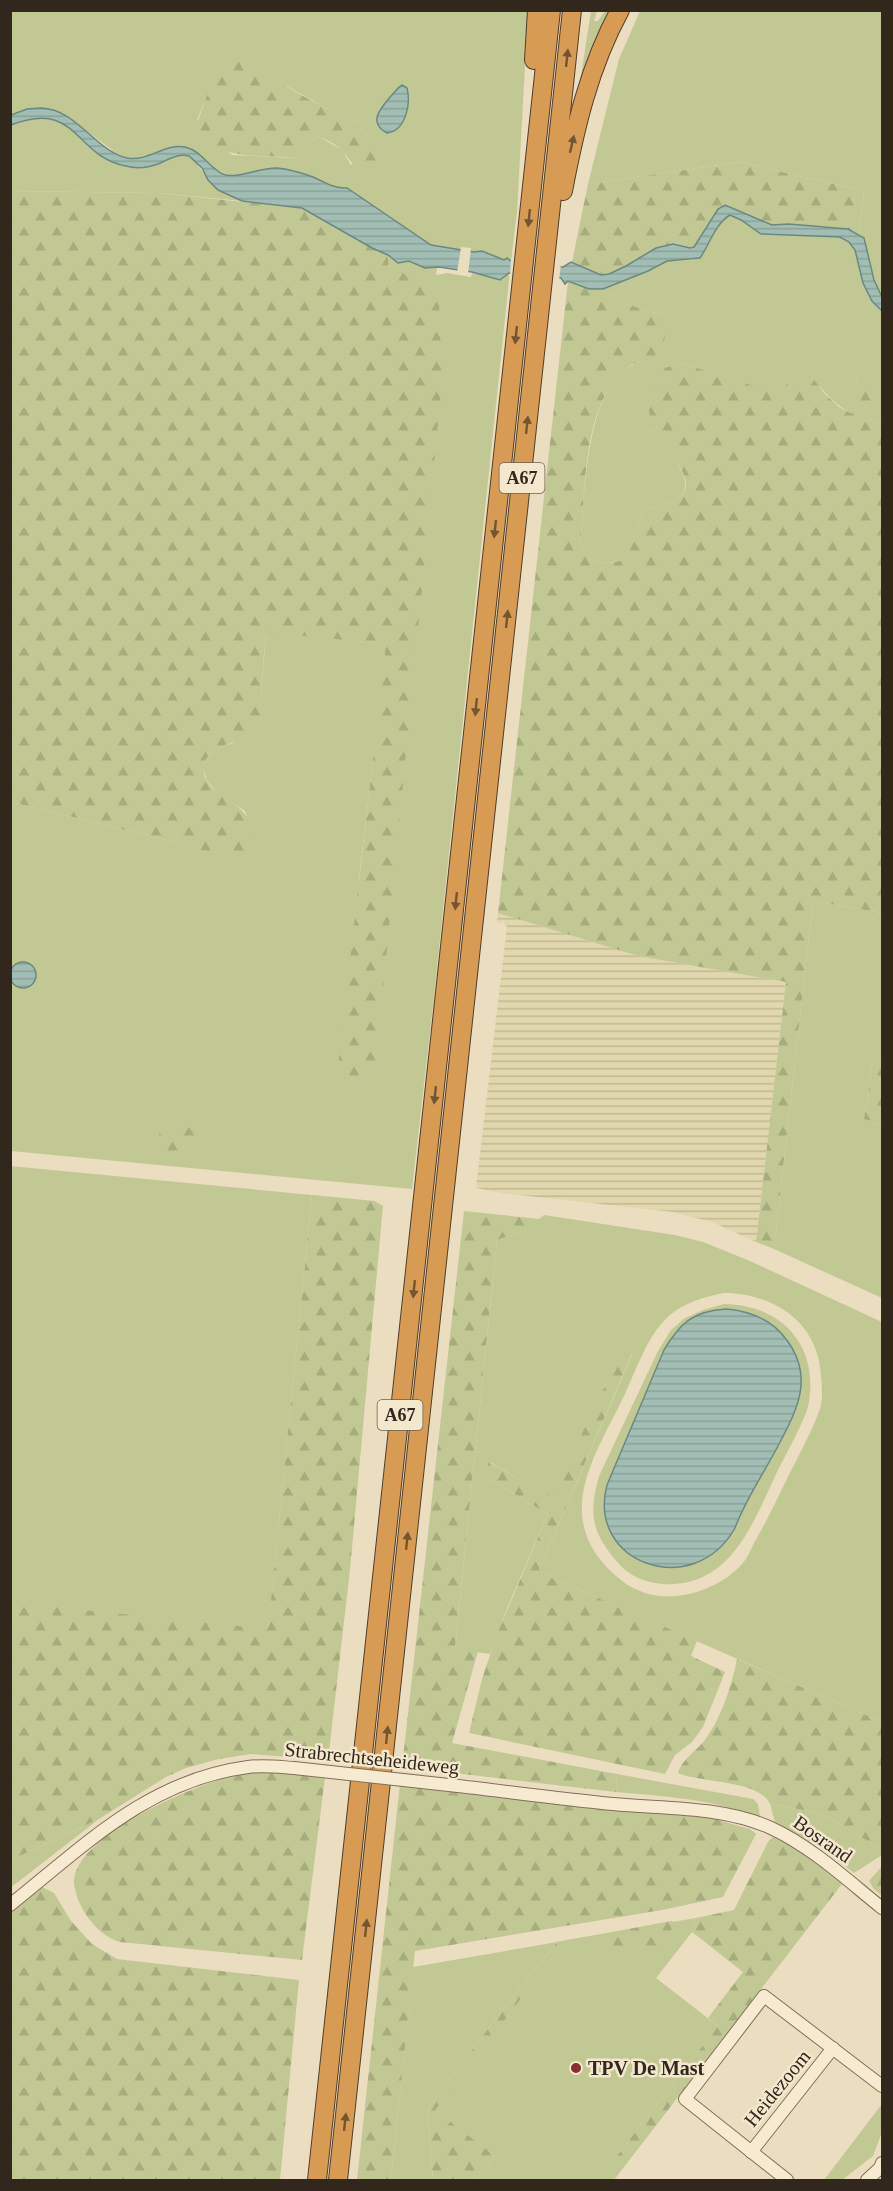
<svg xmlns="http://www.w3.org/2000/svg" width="893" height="2191" font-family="Georgia,serif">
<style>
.farmland{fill:url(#farmland-rules)}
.grass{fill:#c2c894;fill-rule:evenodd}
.forest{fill:url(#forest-firs)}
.water{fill:url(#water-rules);stroke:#6a8981;stroke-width:1.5}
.pier{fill:#ebddbf}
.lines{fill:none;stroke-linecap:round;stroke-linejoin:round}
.minor-casing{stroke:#826e59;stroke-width:14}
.highway-casing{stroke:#503d2d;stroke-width:20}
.minor{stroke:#f6ebd1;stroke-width:12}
.highway{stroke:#d79b53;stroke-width:18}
.minor-bridge-casing{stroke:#826e59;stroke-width:14;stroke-linecap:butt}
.minor-bridge{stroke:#f6ebd1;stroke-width:12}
.oneway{fill:#745532}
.poi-dot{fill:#8d2c2e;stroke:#f3e7ce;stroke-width:2}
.labels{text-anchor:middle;stroke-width:5;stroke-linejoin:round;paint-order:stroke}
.shield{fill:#f3e7ce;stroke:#6c6151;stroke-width:1.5}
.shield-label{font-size:18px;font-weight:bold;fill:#32271c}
.street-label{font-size:20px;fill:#32271c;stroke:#f3e7ce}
.poi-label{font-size:20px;font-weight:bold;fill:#32271c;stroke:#f3e7ce;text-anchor:start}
</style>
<defs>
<pattern id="farmland-rules" width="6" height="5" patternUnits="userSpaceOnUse" patternTransform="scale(1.5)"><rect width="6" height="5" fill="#e0d7ad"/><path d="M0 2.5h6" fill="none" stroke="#c1b994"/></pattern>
<pattern id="forest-firs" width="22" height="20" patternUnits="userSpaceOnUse" patternTransform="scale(1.5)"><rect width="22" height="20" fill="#c2c894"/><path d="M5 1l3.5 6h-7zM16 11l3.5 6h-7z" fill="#a7ac7f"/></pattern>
<pattern id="water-rules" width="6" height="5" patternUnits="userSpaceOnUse" patternTransform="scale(1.5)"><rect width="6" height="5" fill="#a2bdb4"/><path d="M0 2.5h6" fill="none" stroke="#8ca29a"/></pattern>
</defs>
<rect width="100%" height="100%" fill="#ebddbf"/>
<polygon class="farmland" points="498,913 638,956 786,982 756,1242 712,1222 672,1212 501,1193 476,1188 507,927 504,922 497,923"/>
<g class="grass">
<path d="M10,11H528L517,212L511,261L507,258L504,260L483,251L474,252L431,245L394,220L312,177L276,168L231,176L215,169L203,157L164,150L140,158H128L116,153L63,113L27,109L11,115ZM281,83L337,114L357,122L367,135L371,146L351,165L342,150L318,136C309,142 306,151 297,158L232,155L197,120L204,103ZM408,93L406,105L380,128C373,113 384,104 393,94Z"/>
<polygon points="591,11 597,11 594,21 598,21 605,11 617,11 576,108"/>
<polygon points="640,11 882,11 882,297 874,280 864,239 859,234 864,191 740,162 588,184 619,59"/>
<path d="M46,118C77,123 90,157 120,165C129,167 149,167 158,164C169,161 177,153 189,156C201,166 207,182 219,190C226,195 235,198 242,201L158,193L11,191V125L24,120Z"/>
<path d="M730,215L741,220L761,234L840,237L849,242L855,250L863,283L872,301L882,311V423L869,420L857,375L853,415C836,405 825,394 814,379L793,377L779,395L681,363L653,430C663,443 702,485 677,499C668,505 656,507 645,510C642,517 637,524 635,532C630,551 630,562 607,563C594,563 588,557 580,547C585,500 584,389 632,365C637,362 644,361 649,359L665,316L630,305L600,289L648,271L667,261L693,260L708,246L722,220Z"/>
<path d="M388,255C396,264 401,260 411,262C421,264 427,267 437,268L436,275L447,273L471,277L472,273L493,277L509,273V280L434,997L412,1189L11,1151L10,979L15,985L23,988L36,977L34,968L12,967L11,970V802L174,842L180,835L243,859L251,827L245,811L221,796L207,781L203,768L207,757L217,748L233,743L259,723L266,631L387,644L358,886L442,382L389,271Z"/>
<polygon points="813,901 882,913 882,1064 873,1060 864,1119 882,1126 882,1298 774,1249"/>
<polygon points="10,1166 312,1195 268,1630 15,1604 11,1645"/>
<path d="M544,1215L675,1235L703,1242L750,1261L882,1322V1722L552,1578L539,1570L633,1352L605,1385L555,1500L490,1462L484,1476L548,1514L508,1606L490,1654L455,1649L497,1240L525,1230ZM723,1293C773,1293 819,1322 821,1377C822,1387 823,1399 820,1409C811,1434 795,1462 783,1487C774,1506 765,1524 754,1543C751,1549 748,1557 743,1563C722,1587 684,1601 653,1595C633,1591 617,1579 604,1564C555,1509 599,1449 625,1394C634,1374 648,1337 663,1322C679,1304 701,1298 723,1293Z"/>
<path d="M724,1304C781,1305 818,1344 809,1402C807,1417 785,1456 777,1472C753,1523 731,1588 663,1584C647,1583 629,1576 619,1564C592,1533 588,1516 599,1476L658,1351L671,1330L685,1318L703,1310ZM726,1309C746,1311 774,1323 786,1339C815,1377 797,1410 778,1447C764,1473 745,1500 735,1528C694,1601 586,1564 607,1485L664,1350C679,1325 696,1311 726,1309Z"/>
<path d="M617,1774L753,1799L758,1804L760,1816L758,1819C721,1799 658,1796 616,1792Z"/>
<polygon points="770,1804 809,1811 830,1818 882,1850 882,1855 854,1873 816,1845 775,1822"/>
<polygon points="99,1819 18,1882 11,1887 11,1860"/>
<polygon points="696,1918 692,1932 656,1978 718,2026 598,2180 476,2180 495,2156 434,2110 566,1940"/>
<polygon points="557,1942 497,2017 429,2107 428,2115 433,2180 391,2180 413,1967"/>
<polygon points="882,2104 882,2132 873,2156 842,2180 824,2180"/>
</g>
<g class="forest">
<path d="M234,54L247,55C271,81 301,95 332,111C340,115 351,118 358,123C369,134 376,155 382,169L373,178C352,170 354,162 340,149C334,143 326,140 318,136C309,142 306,151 297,158C255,154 232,161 194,136C196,124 200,115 204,104C214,79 214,73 234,54Z"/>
<path d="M740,162L864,191L859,234C832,222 802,228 774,225C758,224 740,212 725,205L694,247C683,250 675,242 658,248C641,254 620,276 602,275C598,275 577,265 572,262L588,184Z"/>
<path d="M10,191L158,193L302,208L372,248L388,255L389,271H400L439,299L442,382L376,1062L360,1078L337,1075L386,644L266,632C264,654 262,677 261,700C260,707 261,717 259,723C248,747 208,740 204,766C199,795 250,801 251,828C251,838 246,850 243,859L191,848L180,835L174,842L11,802Z"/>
<path d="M568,281L589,289H600L630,305L665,316C667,333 666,351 648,360C643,362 636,362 631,365C621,371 612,383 606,393C583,437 585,497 580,547C588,557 594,563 607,563C630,562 630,551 635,531C637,524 642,517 645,510C656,507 671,504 680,497C701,480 660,444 653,429C650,422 649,413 649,406C649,393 659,379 665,368L681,363L779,394L793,376H804L814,379L824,393L839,407L852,414L857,375L874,381L869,420L882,423V913L813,901L774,1249L756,1242L786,982L638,956L498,913Z"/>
<polygon points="873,1059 882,1064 882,1126 864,1119"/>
<path d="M172,1124H184L196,1132L197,1146C180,1167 162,1160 159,1134Z"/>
<polygon points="312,1195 375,1201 383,1206 350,1570 328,1760 251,1754 219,1759 186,1768 166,1777 99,1819 11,1860 10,1645 15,1603 268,1629"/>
<polygon points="464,1211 540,1219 525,1230 497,1240 455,1648 478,1651 452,1743 617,1774 616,1792 402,1767"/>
<path d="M633,1351L539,1570L552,1578L697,1641L691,1656L725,1672L703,1727L692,1742L675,1755L665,1774L469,1733L482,1679L497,1634L548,1514L484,1476L489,1462L555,1499C567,1472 609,1358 633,1351Z"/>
<path d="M737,1659L882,1722V1850L830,1818L809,1811L770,1804C759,1780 701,1783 678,1773C683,1757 698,1751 707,1737C722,1715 732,1685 737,1659Z"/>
<path d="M271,1772L325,1777L302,1960L120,1942C103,1937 89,1922 81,1906C78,1900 75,1891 74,1884C72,1835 199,1783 239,1774C249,1772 260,1773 271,1772Z"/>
<polygon points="400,1784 703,1816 750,1829 756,1834 723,1897 662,1910 415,1951 391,2180 357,2180"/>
<polygon points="773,1837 802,1852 842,1884 614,2180 598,2180 718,2026 708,2018 743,1972 692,1932 696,1918 734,1910 768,1842"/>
<polygon points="882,1866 881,1885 882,1896 873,1888 869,1881"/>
<polygon points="42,1887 54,1893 71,1921 92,1944 117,1959 299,1980 280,2180 11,2180 11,1906"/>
<polygon points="671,1921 676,1923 655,1952 640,1944 619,1949 611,1954 586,1937"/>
<polygon points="566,1940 435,2110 495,2156 476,2180 433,2180 428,2115 429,2107 497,2017 557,1942"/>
</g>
<g class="water">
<path d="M402,85L407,88C411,103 406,131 387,133C367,122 381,108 391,96C395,92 397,88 402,85Z"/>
<path d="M41,108C77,109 94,150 127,158C148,162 165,143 185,147C202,151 209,168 223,174C236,180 261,167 277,168C288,169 302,173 313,177C325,182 334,189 347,188L431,245L474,252L482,251L504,260L507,258L512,262L563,267L571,262L601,275L609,274L626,266L656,248L673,244L690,248L694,247L718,209L725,205L772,225L789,224L848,229L864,238L874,280L882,297V311L872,301L863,283L855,250L849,242L840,237L761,234L741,220L730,215C715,224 710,244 700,258L667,261L648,271L603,289H589L568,281L565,284L561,278L509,273L500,280L472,272L439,267L425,268L409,261L398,263L388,255L372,248L302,208L242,201L218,190L208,180L202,168L189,156C177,153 168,160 158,164C147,168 137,169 126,166C73,156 79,99 11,125V115L27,109Z"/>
<circle cx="23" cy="975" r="13"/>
<path d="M726,1309C750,1311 771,1319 786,1339C815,1377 797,1410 778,1446C764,1473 745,1500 735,1528C694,1601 586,1564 607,1485L664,1350C680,1323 693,1311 726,1309Z"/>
</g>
<g class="pier">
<polygon points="461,247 471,248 468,274 457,273"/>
<polygon points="511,259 561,264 559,281 510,275"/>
</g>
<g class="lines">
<defs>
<g id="minor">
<path d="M458,1786C510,1792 561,1799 613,1804C665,1809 722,1806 771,1828C812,1847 847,1880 882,1908"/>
<path d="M10,1905C85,1845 149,1780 248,1767C263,1765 279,1767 294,1768"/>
<polyline points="751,2152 833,2048"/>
<polyline points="787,2180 685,2099 764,1996 882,2086"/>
<polyline points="867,2180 880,2168 882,2163"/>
</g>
<g id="highway">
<polyline points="534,60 537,10"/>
<path d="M563,191C575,128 589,67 620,10"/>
<polyline points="317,2180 551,10"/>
<polyline points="338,2180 572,10"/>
</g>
</defs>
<use href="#minor" class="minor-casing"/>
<use href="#highway" class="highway-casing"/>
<use href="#minor" class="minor"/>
<use href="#highway" class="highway"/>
<defs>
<polyline id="minor-bridge" points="294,1768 458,1786"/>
</defs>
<use href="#minor-bridge" class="minor-bridge-casing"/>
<use href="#minor-bridge" class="minor-bridge"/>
</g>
<defs><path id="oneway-solid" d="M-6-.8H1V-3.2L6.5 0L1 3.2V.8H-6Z" transform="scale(1.5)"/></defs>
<g class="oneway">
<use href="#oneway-solid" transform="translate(567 58) rotate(-84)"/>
<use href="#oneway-solid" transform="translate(572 144) rotate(-77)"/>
<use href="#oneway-solid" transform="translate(529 218) rotate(96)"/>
<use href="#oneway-solid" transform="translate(516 335) rotate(96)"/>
<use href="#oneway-solid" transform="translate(527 425) rotate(-84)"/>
<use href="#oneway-solid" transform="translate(495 529) rotate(96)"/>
<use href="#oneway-solid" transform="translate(507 619) rotate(-84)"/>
<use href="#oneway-solid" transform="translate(476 707) rotate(96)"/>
<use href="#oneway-solid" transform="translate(456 901) rotate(96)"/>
<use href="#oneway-solid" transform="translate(435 1095) rotate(96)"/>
<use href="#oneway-solid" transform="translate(414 1289) rotate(96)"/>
<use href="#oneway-solid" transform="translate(407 1541) rotate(-84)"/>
<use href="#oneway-solid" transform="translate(387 1735) rotate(-84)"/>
<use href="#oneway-solid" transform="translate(366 1928) rotate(-84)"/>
<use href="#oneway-solid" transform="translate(345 2122) rotate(-84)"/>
</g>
<circle class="poi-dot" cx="576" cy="2068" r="6"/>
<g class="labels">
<g class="shield">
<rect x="499.5" y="463" width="45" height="30" rx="4.5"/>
<rect x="377.5" y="1400" width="45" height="30" rx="4.5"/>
</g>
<g class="shield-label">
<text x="522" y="484">A67</text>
<text x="400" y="1421">A67</text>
</g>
<g class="street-label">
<text transform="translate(372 1758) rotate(6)" y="7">Strabrechtseheideweg</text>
<text transform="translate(823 1839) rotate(35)" y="7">Bosrand</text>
<text transform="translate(777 2088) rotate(-51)" y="7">Heidezoom</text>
</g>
<g class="poi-label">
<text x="588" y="2075">TPV De Mast</text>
</g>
</g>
<rect width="893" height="2191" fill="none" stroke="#32271c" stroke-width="24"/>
</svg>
